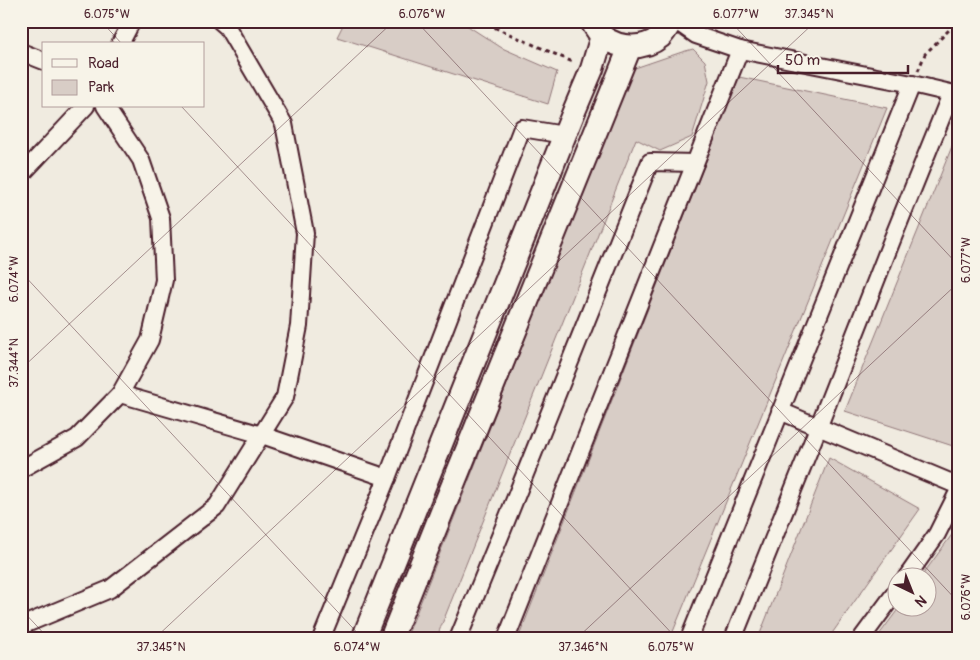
<svg xmlns="http://www.w3.org/2000/svg" width="980" height="660" font-family="Pangolin,sans-serif">
<style>
.green{fill:#d8cdc6;stroke:#917678}
.lines{fill:none;stroke-linecap:round;stroke-linejoin:round}
.street-casing{stroke:#4a1f2b;stroke-width:20}
.secondary-casing{stroke:#4a1f2b;stroke-width:26}
.path{stroke:#4a1f2b;stroke-width:3;stroke-dasharray:4 4;stroke-linecap:butt}
.street{stroke:#f7f3e8;stroke-width:16}
.secondary{stroke:#f7f3e8;stroke-width:22}
.ticks{fill:none;stroke:#4a1f2b;stroke-width:1;stroke-opacity:0.45}
.neatline{fill:none;stroke:#4a1f2b;stroke-width:2}
.ticks-label{font-size:12px;text-anchor:middle;fill:#4a1f2b}
</style>
<rect width="100%" height="100%" fill="#f0ebe0"/>
<filter id="ink" filterUnits="userSpaceOnUse"><feTurbulence type="fractalNoise" baseFrequency=".02" numOctaves="2"/><feDisplacementMap in="SourceGraphic" scale="10" xChannelSelector="R" yChannelSelector="G"/><feConvolveMatrix kernelMatrix="1 2 1 2 8 2 1 2 1" color-interpolation-filters="sRGB"/></filter>
<g filter="url(#ink)">
<g class="green">
<polygon points="345,21 460,21 502,48 557,72 548,104 337,37"/>
<polygon points="693,49 705,61 709,81 692,137 660,151 636,139 436,639 406,639 632,69 682,52"/>
<polygon points="739,77 887,108 670,639 518,639"/>
<polygon points="959,129 959,431 953,446 845,411"/>
<polygon points="829,458 920,509 828,639 758,639"/>
<polygon points="959,525 958,639 876,639 899,608 928,608 928,578 921,577"/>
</g>
<g class="lines">
<defs>
<g id="street">
<polyline points="676,21 696,35 740,50 912,84 959,95"/>
<polyline points="120,44 132,21"/>
<polyline points="21,52 44,61"/>
<polyline points="21,175 86,106"/>
<polyline points="120,394 262,435 387,478"/>
<polyline points="780,411 959,486"/>
<polyline points="21,469 77,438 120,394 150,340 164,280 161,218 141,160 105,106"/>
<polyline points="906,578 937,534 959,490"/>
<polyline points="21,626 110,589 217,506 285,397 299,326 305,233 284,124 227,27 220,21"/>
<polyline points="321,639 387,478 522,128 564,135"/>
<polyline points="458,639 503,529 650,162 695,163"/>
<polyline points="506,639 740,50"/>
<polyline points="689,639 912,84"/>
<polyline points="733,639 818,428 892,240 951,94"/>
<polyline points="861,639 898,589"/>
</g>
<g id="secondary">
<path d="M591,21C595,26 598,33 603,37C619,49 644,50 660,37C664,33 668,26 672,21"/>
<polyline points="363,639 575,109 592,69 602,36"/>
<polyline points="391,639 450,492 630,47"/>
</g>
</defs>
<use href="#street" class="street-casing"/>
<use href="#secondary" class="secondary-casing"/>
<g class="path">
<polyline points="480,21 575,63"/>
<polyline points="918,71 925,54 958,21"/>
<polyline points="21,197 28,190"/>
</g>
<use href="#street" class="street"/>
<use href="#secondary" class="secondary"/>
</g>
</g>
<path class="ticks" d="M101,21L122,44M416,21L959,603M730,21L959,266M181,106L677,639M21,272L363,639M21,369L394,21M21,609L49,639M154,639L816,21M576,639L959,282"/>
<rect width="980" height="660" fill="none" stroke="#f7f3e8" stroke-width="55"/>
<rect x="42" y="42" width="162" height="65" fill="#f7f3e8" stroke="#b29e9c"/>
<rect x="52" y="59" width="25" height="8" fill="#f7f3e8" stroke="#b29e9c"/>
<text x="88" y="68" font-size="15" fill="#4a1f2b">Road</text>
<rect x="52" y="80" width="25" height="15" fill="#d8cdc6" stroke="#b29e9c"/>
<text x="88" y="92" font-size="15" fill="#4a1f2b">Park</text>
<g transform="translate(912 592) rotate(137)"><circle r="24" fill="#f7f3e8" stroke="#b29e9c"/>
<path d="M0-4L9 19L0 12L-9 19Z" fill="#4a1f2b"/>
<text y="-8" font-size="14" font-weight="bold" text-anchor="middle" fill="#4a1f2b">N</text>
</g>
<path d="M778 65v8h130v-8" fill="none" stroke="#4a1f2b" stroke-width="2.5"/>
<text x="785" y="65" font-size="15" fill="#4a1f2b" stroke="#f7f3e8" stroke-width="4" paint-order="stroke">50 m</text>
<rect x="28" y="28" width="924" height="604" class="neatline"/>
<g class="ticks-label">
<text x="107" y="18">6.075°W</text>
<text x="422" y="18">6.076°W</text>
<text x="736" y="18">6.077°W</text>
<text x="809" y="18">37.345°N</text>
<text transform="translate(966 260) rotate(-90)" y="4">6.077°W</text>
<text transform="translate(14 279) rotate(-90)" y="4">6.074°W</text>
<text transform="translate(14 363) rotate(-90)" y="4">37.344°N</text>
<text transform="translate(966 597) rotate(-90)" y="4">6.076°W</text>
<text x="161" y="651">37.345°N</text>
<text x="357" y="651">6.074°W</text>
<text x="583" y="651">37.346°N</text>
<text x="671" y="651">6.075°W</text>
</g>
</svg>
